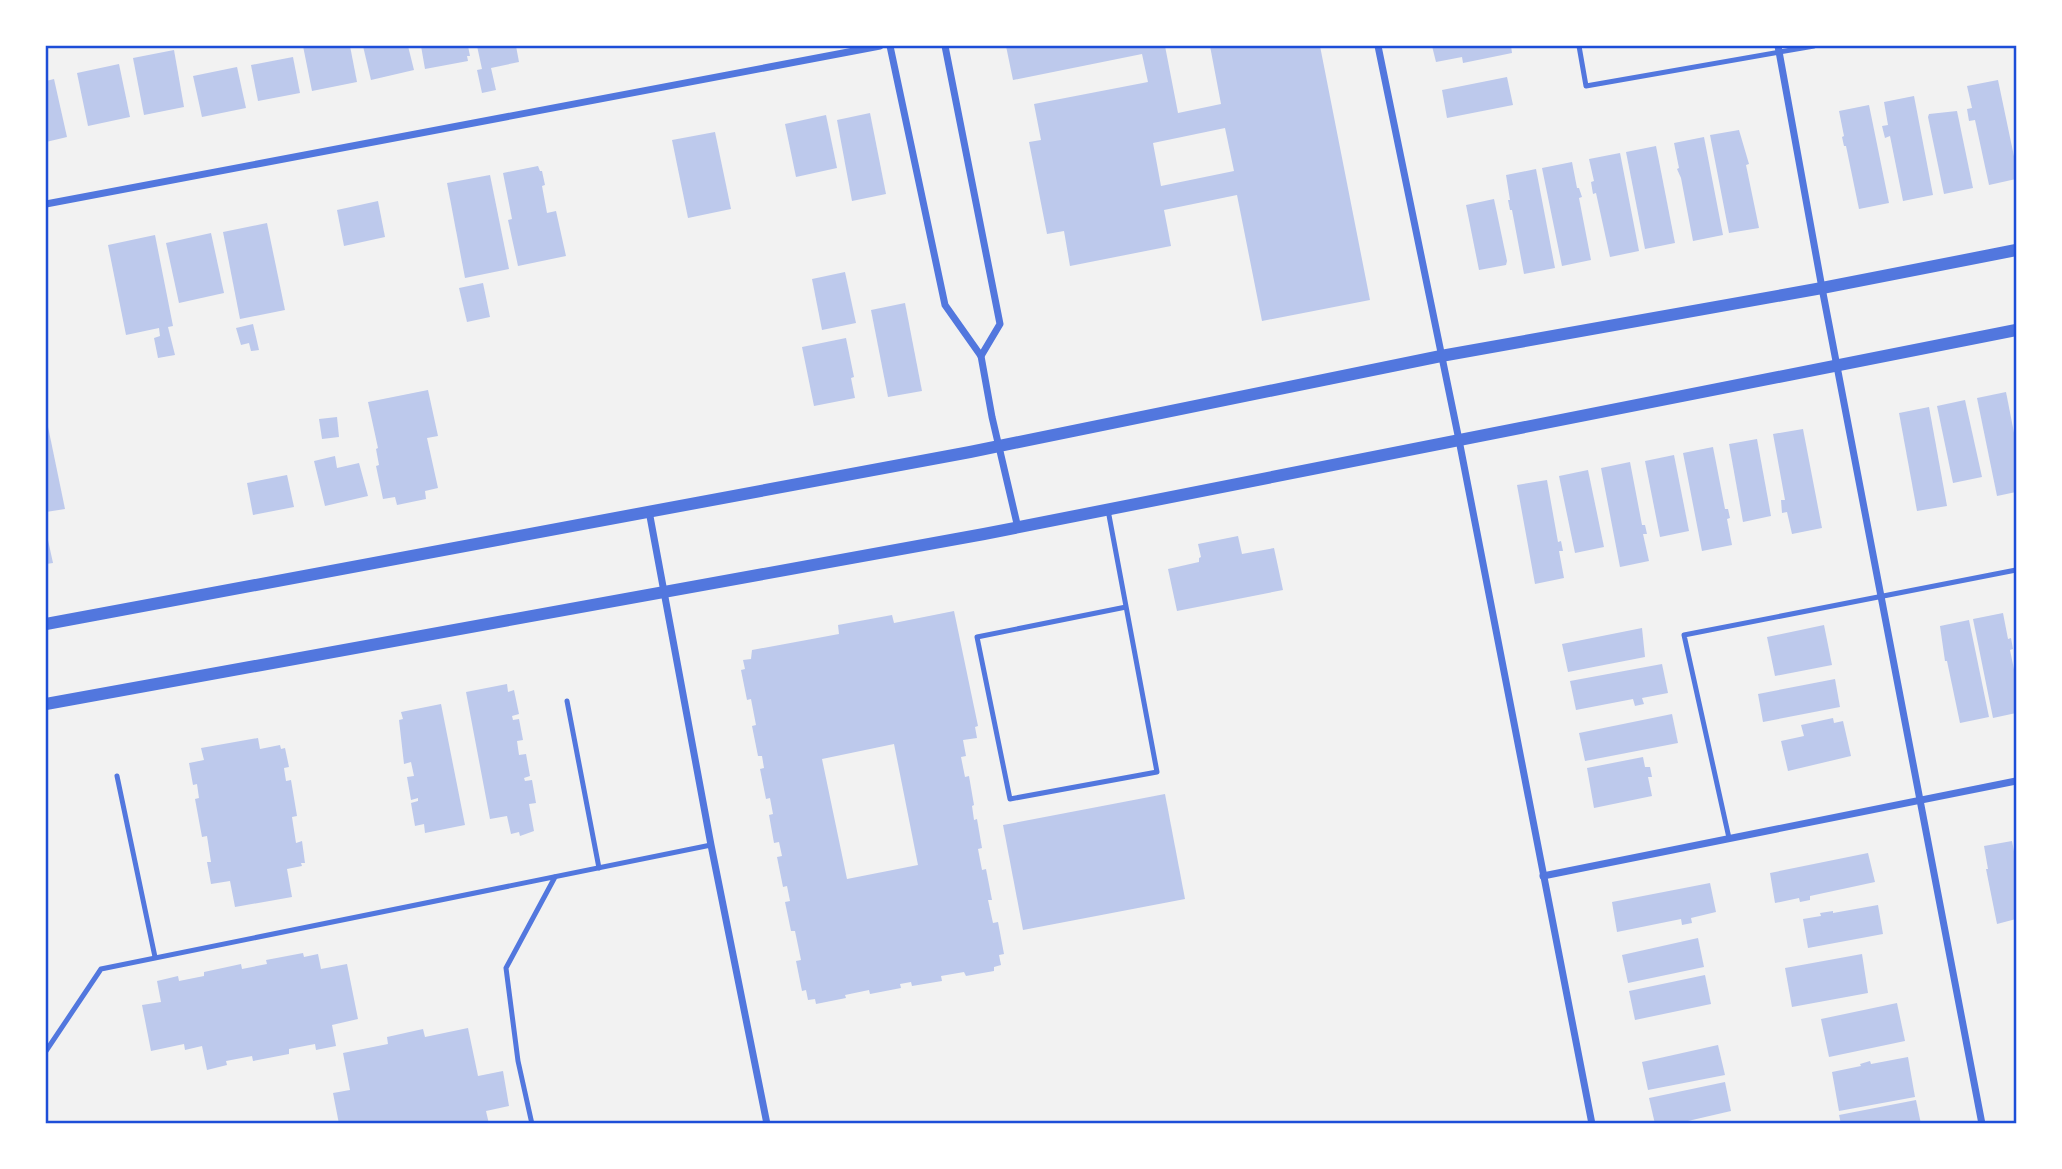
<svg xmlns="http://www.w3.org/2000/svg" width="2062" height="1169" font-family="Inter,sans-serif">
<style>
.building{fill:#bdc9ec;fill-rule:evenodd}
.lines{fill:none;stroke-linecap:round;stroke-linejoin:round}
.service{stroke:#5277de;stroke-width:5}
.minor{stroke:#5277de;stroke-width:7}
.tertiary{stroke:#5277de;stroke-width:12}
.neatline{fill:none;stroke:#1d4ed8;stroke-width:2.5}
</style>
<rect width="100%" height="100%" fill="#f2f2f2"/>
<g class="building">
<polygon points="303,46 350,46 357,82 312,91"/>
<polygon points="363,46 408,46 414,70 371,80"/>
<polygon points="421,46 468,46 470,56 467,56 468,61 425,69"/>
<polygon points="477,46 516,46 519,62 491,68 496,90 482,93 477,70 482,69"/>
<path d="M1006,46H1165L1178,113L1221,104L1210,46H1320L1370,300L1262,321L1237,195L1164,210L1171,246L1070,266L1064,231L1047,234L1029,142L1041,140L1034,104L1148,82L1142,54L1013,80ZM1225,128L1234,171L1161,186L1153,143Z"/>
<polygon points="1432,46 1511,46 1512,53 1463,63 1462,57 1436,62"/>
<polygon points="174,50 184,107 144,115 133,58"/>
<polygon points="293,57 300,93 258,101 251,65"/>
<polygon points="119,64 130,117 88,126 77,73"/>
<polygon points="237,67 246,108 202,117 193,76"/>
<polygon points="1507,77 1513,105 1447,118 1442,90"/>
<polygon points="54,79 67,137 46,142 46,81"/>
<polygon points="1998,80 2016,166 2016,179 1989,185 1975,120 1969,121 1967,109 1972,108 1967,86"/>
<polygon points="1914,96 1933,195 1903,201 1890,136 1885,138 1882,126 1888,125 1884,102"/>
<polygon points="1869,105 1889,203 1859,209 1846,146 1844,146 1842,137 1844,136 1839,111"/>
<polygon points="1957,111 1973,188 1944,194 1928,117 1929,114"/>
<polygon points="870,113 886,194 852,201 837,120"/>
<polygon points="826,115 837,168 796,177 785,124"/>
<polygon points="1739,130 1749,164 1746,165 1759,228 1729,233 1710,135"/>
<polygon points="715,132 731,209 688,218 672,140"/>
<polygon points="1704,137 1723,235 1693,241 1681,178 1677,169 1679,168 1674,143"/>
<polygon points="1656,146 1675,243 1645,249 1626,152"/>
<polygon points="1620,153 1639,251 1610,257 1596,193 1593,194 1591,182 1594,181 1589,159"/>
<polygon points="1572,162 1577,188 1579,188 1582,197 1579,198 1591,260 1562,266 1542,168"/>
<polygon points="538,166 540,171 542,171 545,185 542,186 547,213 556,211 566,256 518,266 508,220 512,219 503,173"/>
<polygon points="1536,169 1555,268 1524,274 1512,210 1510,210 1508,200 1510,200 1506,175"/>
<polygon points="490,175 509,269 465,278 447,183"/>
<polygon points="1494,199 1507,261 1506,265 1479,270 1466,205"/>
<polygon points="378,201 385,237 344,246 337,210"/>
<polygon points="267,223 285,310 240,319 223,232"/>
<polygon points="211,233 224,293 179,303 166,243"/>
<polygon points="155,235 173,326 168,327 175,355 158,358 154,338 160,336 159,328 126,335 108,245"/>
<polygon points="845,272 856,323 822,330 812,279"/>
<polygon points="483,283 490,317 467,322 459,288"/>
<polygon points="905,303 922,391 888,397 871,310"/>
<polygon points="253,324 259,350 251,351 249,343 241,345 236,328"/>
<polygon points="846,338 854,377 851,378 855,398 814,406 802,347"/>
<polygon points="428,390 438,436 427,438 438,488 425,491 426,499 397,505 395,497 383,499 376,466 379,465 376,449 378,448 368,402"/>
<polygon points="2006,392 2016,443 2016,492 1997,496 1977,398"/>
<polygon points="1965,400 1982,477 1953,483 1937,406"/>
<polygon points="1929,407 1947,506 1917,511 1899,413"/>
<polygon points="46,417 65,509 46,512"/>
<polygon points="337,417 339,437 322,439 319,419"/>
<polygon points="1803,429 1822,528 1792,534 1787,512 1782,513 1781,500 1785,500 1773,434"/>
<polygon points="1757,439 1771,516 1743,522 1729,444"/>
<polygon points="1713,447 1725,509 1728,509 1730,518 1727,519 1732,545 1702,551 1683,453"/>
<polygon points="1674,455 1689,531 1660,537 1645,461"/>
<polygon points="335,456 337,468 359,463 368,496 325,506 314,461"/>
<polygon points="1630,462 1642,525 1645,525 1647,534 1643,534 1649,561 1620,567 1601,468"/>
<polygon points="1588,470 1604,547 1575,553 1559,476"/>
<polygon points="287,475 294,507 253,515 247,483"/>
<polygon points="1547,480 1558,542 1561,541 1563,551 1559,551 1564,578 1535,584 1517,485"/>
<polygon points="46,531 53,563 46,564"/>
<polygon points="1238,536 1242,554 1274,548 1283,590 1177,611 1168,569 1199,562 1199,558 1201,557 1198,544"/>
<path d="M954,611L978,726L975,727L977,738L963,740L966,756L961,757L965,777L969,776L974,805L972,806L974,820L977,819L982,848L978,849L982,870L986,869L992,900H988L993,923L998,922L1004,954L999,955L1001,965L994,967V971L966,976L964,972L941,976L942,981L912,986L911,982L900,984L901,988L870,994L869,990L845,995L846,998L816,1004L815,999L808,1000L806,990L802,991L796,961L801,960L795,931H791L785,902L790,901L787,886L783,887L777,857L782,856L779,842L774,843L769,815L773,814L770,798L766,799L760,769L764,768L762,756H758L752,726L756,725L751,699L747,700L741,670L745,669L743,660L751,659L752,650L839,634L838,625L892,615L894,623ZM894,744L918,865L847,879L822,759Z"/>
<polygon points="2003,613 2008,639 2011,638 2013,649 2010,650 2016,679 2016,713 1993,718 1973,619"/>
<polygon points="1969,620 1989,717 1960,723 1947,661 1945,661 1940,626"/>
<polygon points="1824,625 1832,665 1775,676 1767,637"/>
<polygon points="1642,628 1645,657 1568,672 1562,644"/>
<polygon points="1662,664 1668,693 1642,698 1644,704 1635,706 1633,699 1576,710 1570,681"/>
<polygon points="1835,679 1840,707 1763,722 1758,694"/>
<polygon points="507,684 508,692 514,690 519,714 512,716 513,720 519,719 523,740 517,741 519,755 526,754 530,776 524,778 525,781 532,780 536,803 529,804 534,831 520,836 519,832 511,834 507,816 490,819 466,692"/>
<polygon points="441,704 465,825 425,833 424,824 415,826 411,803 418,801 418,798 411,800 407,777 414,776 411,762 404,764 399,720 403,719 401,712"/>
<polygon points="1672,714 1678,743 1585,761 1579,733"/>
<polygon points="1833,718 1834,723 1843,721 1851,756 1788,771 1781,741 1804,736 1801,725"/>
<polygon points="258,738 260,749 280,745 281,749 285,748 289,767 284,768 286,781 291,780 297,816 292,817 296,843 302,841 305,863 301,863 302,866 287,869 292,897 235,907 230,881 211,884 207,862 211,862 207,836 202,837 195,799 199,798 197,784 193,785 189,763 204,760 201,748"/>
<polygon points="1643,757 1645,767 1650,767 1652,777 1648,777 1652,796 1594,808 1587,768"/>
<polygon points="1165,794 1185,899 1023,930 1003,825"/>
<polygon points="2012,841 2016,862 2016,919 1997,924 1986,869 1988,869 1984,846"/>
<polygon points="1868,853 1875,882 1810,896 1810,900 1800,902 1799,898 1775,903 1770,873"/>
<polygon points="1710,883 1716,912 1691,918 1692,923 1682,925 1681,919 1617,932 1612,902"/>
<polygon points="1878,905 1883,934 1808,948 1803,919 1821,916 1820,913 1833,911 1833,913"/>
<polygon points="1698,938 1704,967 1628,983 1622,955"/>
<polygon points="303,953 304,957 318,954 321,969 347,964 358,1019 332,1025 336,1046 316,1050 315,1044 289,1049 289,1054 253,1061 252,1056 226,1061 227,1065 207,1070 202,1046 185,1050 184,1044 151,1051 142,1005 161,1002 157,981 178,976 179,981 204,976 204,972 241,964 242,969 267,964 266,960"/>
<polygon points="1862,954 1868,993 1792,1007 1785,968"/>
<polygon points="1705,975 1711,1004 1635,1020 1629,991"/>
<polygon points="1897,1003 1905,1041 1829,1057 1821,1019"/>
<polygon points="468,1028 478,1076 503,1071 509,1106 486,1111 489,1124 339,1124 333,1093 350,1090 343,1053 388,1044 387,1037 423,1029 425,1037"/>
<polygon points="1718,1045 1725,1075 1648,1090 1642,1062"/>
<polygon points="1908,1057 1915,1097 1839,1111 1832,1072 1861,1066 1860,1064 1870,1061 1871,1064"/>
<polygon points="1725,1082 1731,1111 1675,1124 1655,1124 1649,1098"/>
<polygon points="1916,1100 1921,1124 1841,1124 1839,1115"/>
</g>
<g class="lines">
<g class="service">
<polyline points="1579,46 1586,86 1814,46"/>
<polyline points="1108,510 1157,772 1010,799 977,637 1126,607"/>
<polyline points="567,701 599,868"/>
<polyline points="117,776 155,957"/>
<polyline points="1729,838 1684,635 2016,570"/>
<polyline points="46,1051 101,969 711,845"/>
<polyline points="532,1124 518,1061 506,968 555,877"/>
</g>
<g class="minor">
<polyline points="890,46 945,305 981,356 992,417 1018,528"/>
<polyline points="945,46 1000,324 981,356"/>
<polyline points="1378,46 1459,440 1592,1124"/>
<polyline points="1778,46 1822,288 1982,1124"/>
<polyline points="46,204 880,46"/>
<polyline points="649,511 711,845 767,1124"/>
<polyline points="1543,876 2016,781"/>
</g>
<g class="tertiary">
<polyline points="46,624 970,452 1441,356 1822,288 2016,250"/>
<polyline points="46,704 984,534 2016,330"/>
</g>
</g>
<rect width="2062" height="1169" fill="none" stroke="#ffffff" stroke-width="94"/>
<rect x="47" y="47" width="1968" height="1075" class="neatline"/>
</svg>
